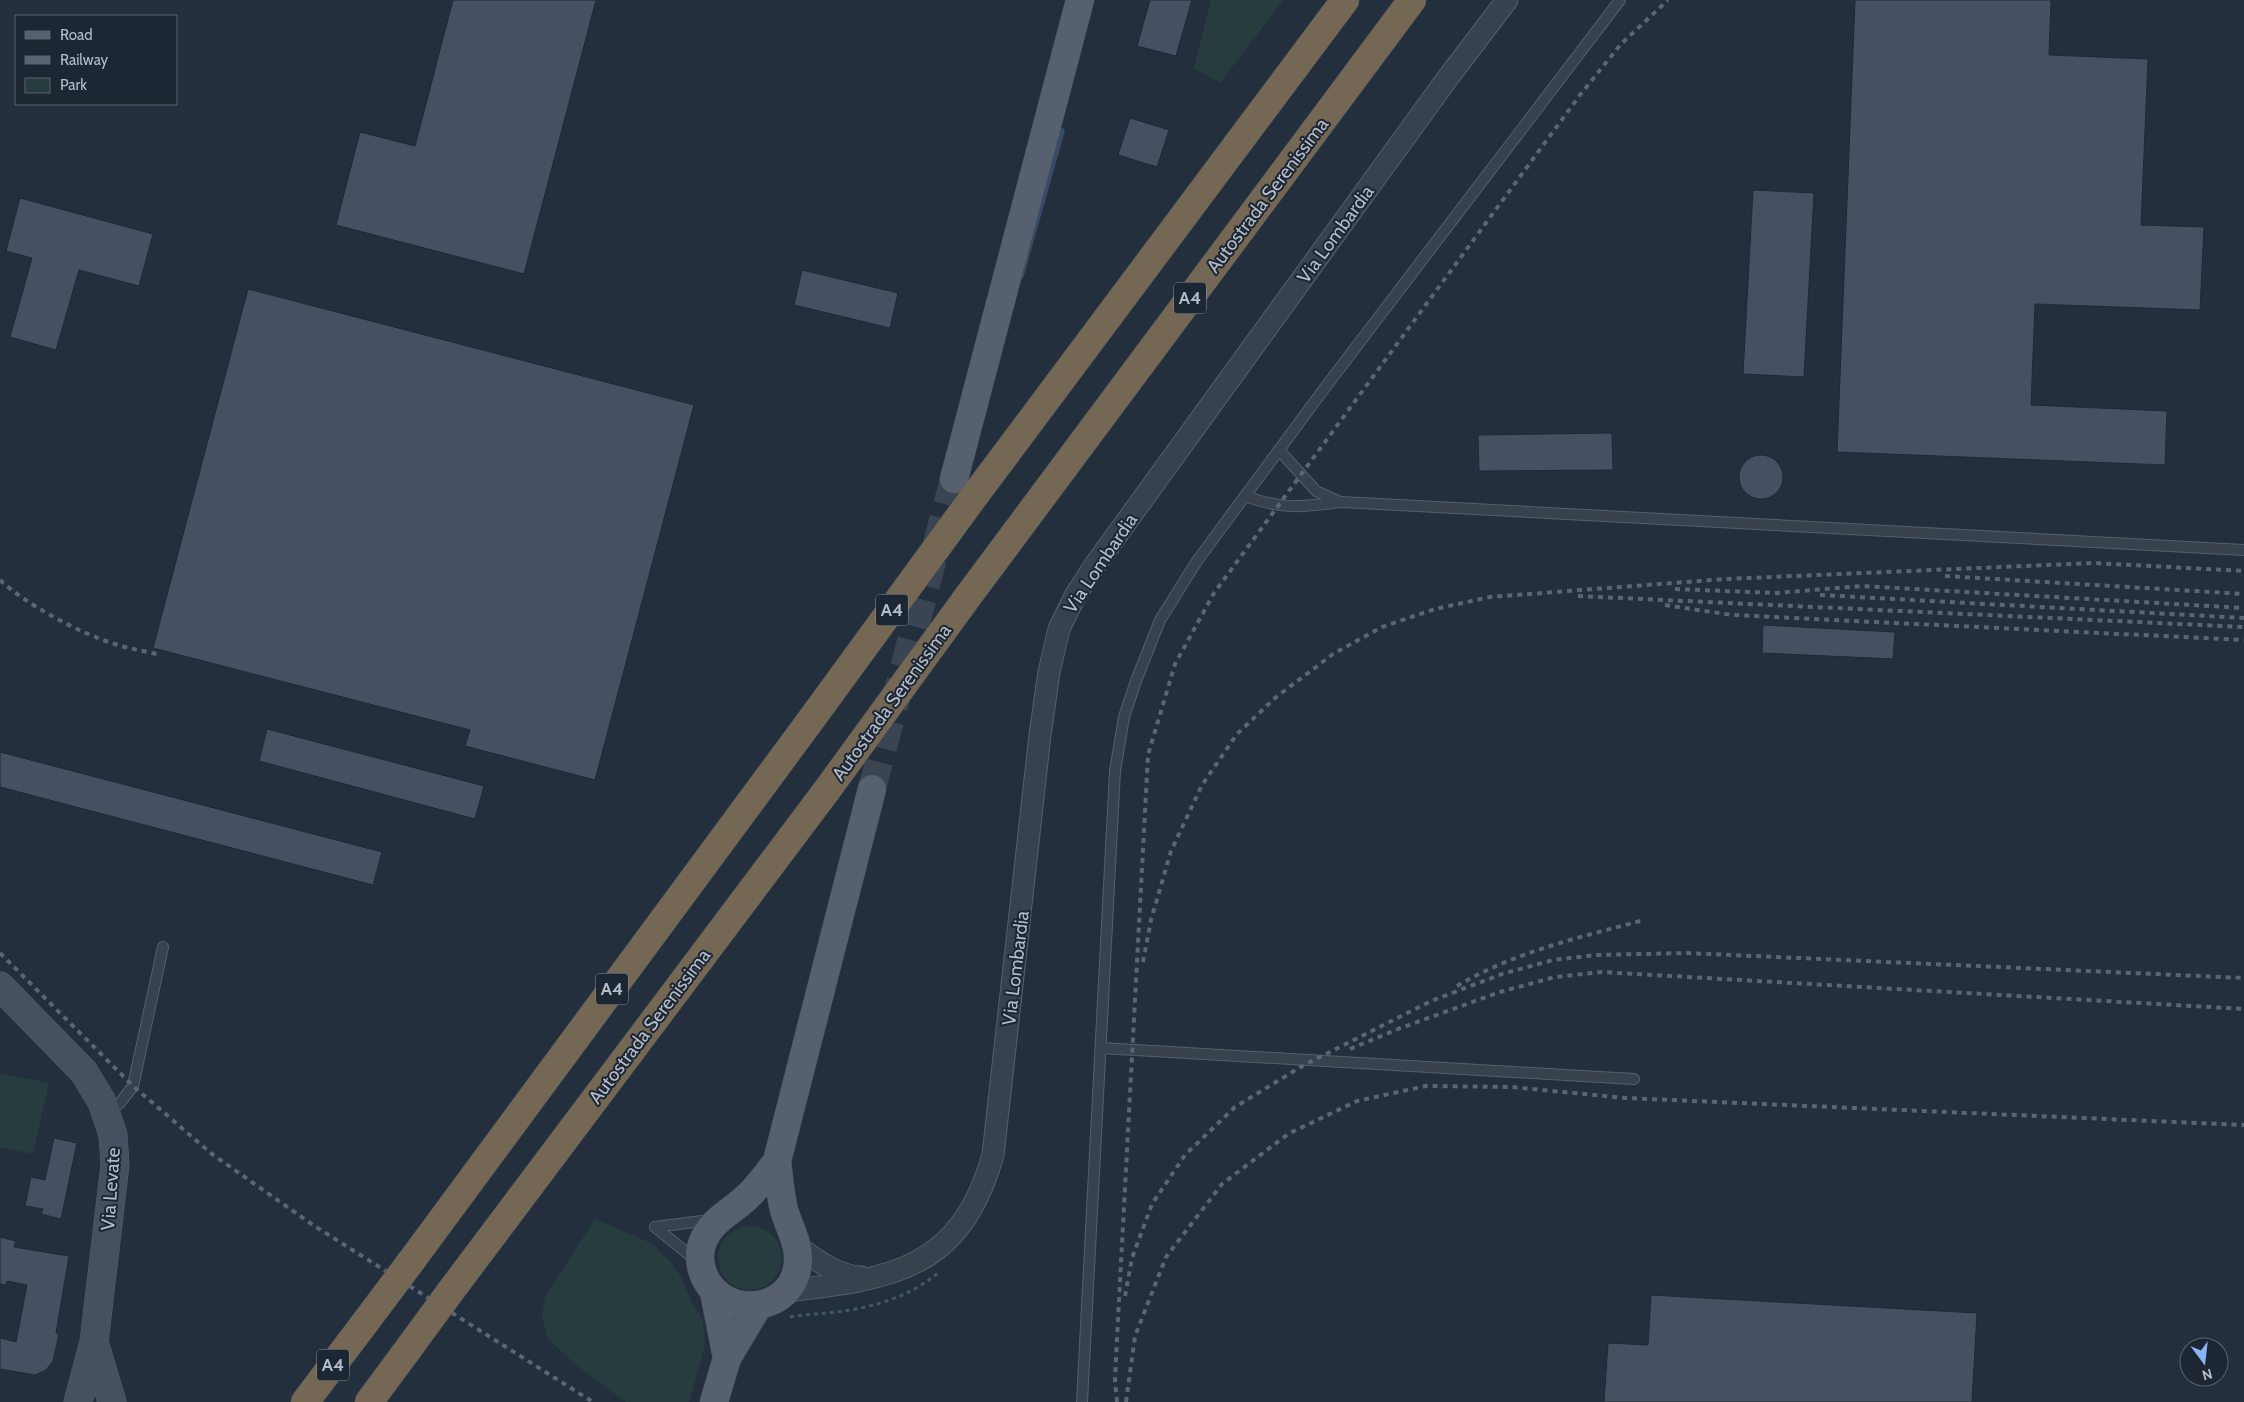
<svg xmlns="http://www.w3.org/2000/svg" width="2244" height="1402" font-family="Cabin,sans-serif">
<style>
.green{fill:#263c3f}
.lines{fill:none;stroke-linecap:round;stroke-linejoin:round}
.stream{stroke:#394c67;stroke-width:5.5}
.building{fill:#455162;stroke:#1f2835}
.primary-tunnel{stroke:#3a4453;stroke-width:28;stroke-dasharray:28 14;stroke-linecap:butt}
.lane-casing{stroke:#565f6c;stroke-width:12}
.street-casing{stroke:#565f6c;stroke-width:23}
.secondary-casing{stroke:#565f6c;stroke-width:29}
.primary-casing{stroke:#414a57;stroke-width:29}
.highway-casing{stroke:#434c59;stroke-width:29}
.path{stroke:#44595c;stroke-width:3;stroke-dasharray:4 4;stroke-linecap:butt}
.lane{stroke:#38414e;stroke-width:10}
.street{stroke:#38414e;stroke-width:21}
.secondary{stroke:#465061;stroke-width:28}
.primary{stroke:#56606e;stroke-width:28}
.highway{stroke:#746855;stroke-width:28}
.rail{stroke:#5a6575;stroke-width:4;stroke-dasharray:5 5;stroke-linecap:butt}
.highway-bridge-casing{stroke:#434c59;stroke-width:29;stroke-linecap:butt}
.highway-bridge{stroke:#746855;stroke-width:28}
.labels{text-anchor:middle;stroke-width:4;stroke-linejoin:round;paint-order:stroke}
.shield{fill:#1d2633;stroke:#878f9c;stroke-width:1}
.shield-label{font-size:18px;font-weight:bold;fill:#b4bcc9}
.street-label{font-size:19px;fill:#b4bcc9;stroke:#1d2633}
</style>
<rect width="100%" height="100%" fill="#242f3e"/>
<g class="green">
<polygon points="1211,0 1283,0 1220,83 1194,68"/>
<polygon points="0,1073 49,1083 33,1154 0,1147"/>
<polygon points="595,1219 651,1243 670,1261 682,1278 692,1303 703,1320 705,1345 689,1402 626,1402 575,1364 548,1339 542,1318 545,1297"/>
<circle cx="750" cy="1258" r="32"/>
</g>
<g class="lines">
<polyline class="stream" points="1021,276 1062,131"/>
</g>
<g class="building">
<polygon points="453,0 596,0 524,274 336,225 360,132 415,146"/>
<polygon points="1150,0 1192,0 1176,56 1137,46"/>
<polygon points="1855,0 2051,0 2049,55 2148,59 2141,225 2204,227 2200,310 2035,304 2031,405 2167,411 2165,465 1837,452"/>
<polygon points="1130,118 1169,130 1157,167 1118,155"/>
<polygon points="1753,190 1814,193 1804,377 1743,374"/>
<polygon points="20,198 153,234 139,286 79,270 56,350 10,337 32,258 6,251"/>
<polygon points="802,270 898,293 890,328 794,305"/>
<polygon points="248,289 694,405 595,780 465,746 470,730 153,648"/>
<polygon points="1612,433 1613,470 1479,471 1478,435"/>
<circle cx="1761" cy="477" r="22"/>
<polygon points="1763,625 1895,632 1893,659 1762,653"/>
<polygon points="267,729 484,786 475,819 259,761"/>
<polygon points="0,752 382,852 373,885 0,787"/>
<polygon points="54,1138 77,1143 61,1219 41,1214 43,1209 25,1206 31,1177 45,1180"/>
<polygon points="0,1237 16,1241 14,1247 69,1256 56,1333 59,1334 53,1361 46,1370 35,1375 0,1369 0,1338 16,1342 27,1285 7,1281 6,1285 0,1284"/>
<polygon points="1651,1295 1977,1313 1972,1402 1604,1402 1608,1343 1648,1345"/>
</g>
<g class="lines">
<polyline class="primary-tunnel" points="872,789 954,479"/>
<defs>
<g id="lane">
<polyline points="1279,450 1316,491 1340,502"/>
<path d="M1245,496C1281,510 1304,507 1341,502L2244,550"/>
<polyline points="1101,1048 1634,1079"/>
<polyline points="108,1112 120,1103 133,1086 163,947"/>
<polyline points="655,1227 710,1220"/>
<polyline points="655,1227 697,1261"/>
<polyline points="1082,1402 1115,771 1124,717 1136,681 1160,620 1197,561 1324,389 1620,0"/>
</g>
<g id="street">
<path d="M798,1247C817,1260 837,1276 861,1277"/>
<path d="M785,1291C893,1279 960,1270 993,1155L1040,735L1049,672L1059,629L1075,596L1095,565L1447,79L1507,0"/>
</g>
<g id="secondary">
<polyline points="0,986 84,1072 102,1102 113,1135 115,1165 94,1342 78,1402"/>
<polyline points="94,1342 112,1402"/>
</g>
<g id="primary">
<polyline points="954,479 1080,0"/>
<path d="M777,1161C779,1177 780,1194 784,1210C789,1227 799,1243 798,1261C796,1315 718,1322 702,1270C700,1263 699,1252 702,1244C710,1220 731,1213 748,1196C759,1186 768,1173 777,1161L872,789"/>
<polyline points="714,1292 727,1358"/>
<polyline points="714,1402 727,1358 758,1306"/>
</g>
<g id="highway">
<polyline points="970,502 1345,0"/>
<polyline points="969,595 1412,0"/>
<polyline points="412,1260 813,717"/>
<polyline points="450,1292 827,790"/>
<polyline points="305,1402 361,1328"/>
<polyline points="369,1402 406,1352"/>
</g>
</defs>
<use href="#lane" class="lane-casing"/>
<use href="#street" class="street-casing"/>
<use href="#secondary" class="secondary-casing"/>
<use href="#primary" class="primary-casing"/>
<use href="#highway" class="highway-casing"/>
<path class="path" d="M790,1317C805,1314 821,1314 836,1312C872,1308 912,1296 939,1272"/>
<use href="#lane" class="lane"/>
<use href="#street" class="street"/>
<use href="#secondary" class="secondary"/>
<use href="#primary" class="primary"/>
<use href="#highway" class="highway"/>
<g class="rail">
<polyline points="1945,576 2244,594"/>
<path d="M0,580C27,605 79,633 115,644C130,649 145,651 160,655"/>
<polyline points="1675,589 1776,593 1862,586 2244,608"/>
<polyline points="1820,595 2244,618"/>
<polyline points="1578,596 2244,627"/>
<polyline points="1665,605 1732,615 2244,640"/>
<polyline points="0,953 133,1086 212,1154 313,1225 593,1402"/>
<polyline points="1143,962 1151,920 1171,851 1202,785 1237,734 1275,698 1333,654 1382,627 1435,609 1490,597 1725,579 2094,563 2244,571"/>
<path d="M1457,986C1514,952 1581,937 1644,920"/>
<polyline points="1350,1049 1398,1029 1500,992 1555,977 1602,972 2244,1009"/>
<polyline points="1125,1296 1132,1258 1152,1204 1185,1155 1235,1107 1304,1065 1431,1001 1502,974 1553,960 1596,955 1687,953 2244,978"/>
<polyline points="1117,1402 1115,1381 1117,1338 1148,755 1175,664 1214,593 1580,95 1621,44 1668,0"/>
<polyline points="1126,1402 1135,1336 1166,1257 1222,1184 1288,1134 1357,1101 1426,1086 1512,1087 1625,1098 2244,1125"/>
</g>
<defs>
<g id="highway-bridge">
<polyline points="813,717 970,502"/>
<polyline points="827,790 969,595"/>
<polyline points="361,1328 412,1260"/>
<polyline points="406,1352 450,1292"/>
</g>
</defs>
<use href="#highway-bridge" class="highway-bridge-casing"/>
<use href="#highway-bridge" class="highway-bridge"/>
</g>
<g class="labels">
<g class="shield">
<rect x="1174" y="282.5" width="32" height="31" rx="4"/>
<rect x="876" y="594.5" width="32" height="31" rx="4"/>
<rect x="596" y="973.5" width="32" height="31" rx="4"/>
<rect x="317" y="1349.5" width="32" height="31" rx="4"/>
</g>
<g class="shield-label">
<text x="1190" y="304">A4</text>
<text x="892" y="616">A4</text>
<text x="612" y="995">A4</text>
<text x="333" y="1371">A4</text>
</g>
<g class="street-label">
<text transform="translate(1267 195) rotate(-53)" y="7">Autostrada Serenissima</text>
<text transform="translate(1335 234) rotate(-54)" y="7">Via Lombardia</text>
<text transform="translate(1100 563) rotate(-56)" y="7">Via Lombardia</text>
<text transform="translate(891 702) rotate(-54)" y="7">Autostrada Serenissima</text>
<text transform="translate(1015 968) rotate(-83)" y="7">Via Lombardia</text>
<text transform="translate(649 1026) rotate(-53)" y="7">Autostrada Serenissima</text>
<text transform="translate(110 1189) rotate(-86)" y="7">Via Levate</text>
</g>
</g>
<rect x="15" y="15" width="162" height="90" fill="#1d2633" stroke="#59626f"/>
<rect x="25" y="31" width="25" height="8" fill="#56606e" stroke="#59626f"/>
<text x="60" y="40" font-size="15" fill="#b4bcc9">Road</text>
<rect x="25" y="56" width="25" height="8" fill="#5a6575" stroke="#59626f"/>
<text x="60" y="65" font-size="15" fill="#b4bcc9">Railway</text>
<rect x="25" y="78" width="25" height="15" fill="#263c3f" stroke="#59626f"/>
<text x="60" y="90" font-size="15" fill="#b4bcc9">Park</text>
<g transform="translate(2204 1362) rotate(165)"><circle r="24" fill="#1d2633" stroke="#59626f"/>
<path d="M0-4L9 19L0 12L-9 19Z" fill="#8ab4f8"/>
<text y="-8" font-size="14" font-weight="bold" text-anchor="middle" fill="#b4bcc9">N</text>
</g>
</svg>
